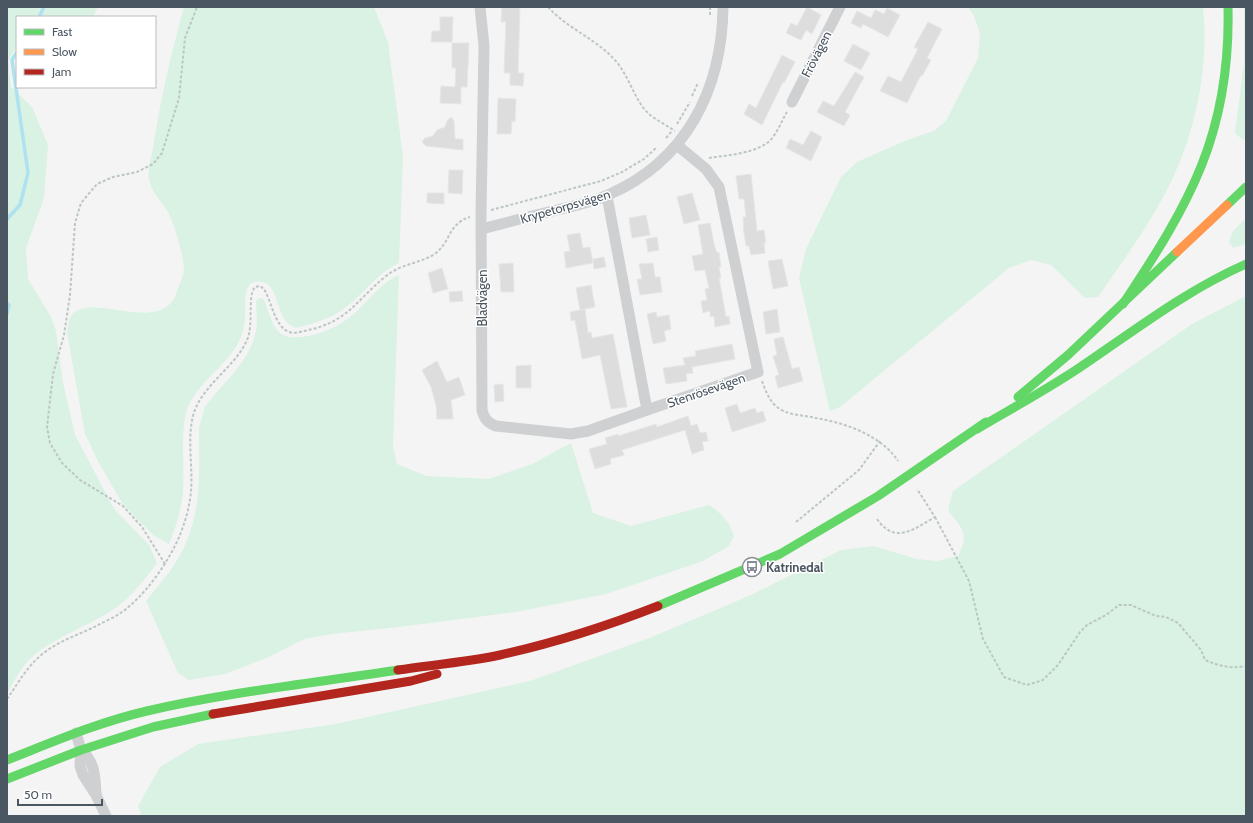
<svg xmlns="http://www.w3.org/2000/svg" width="1253" height="823" font-family="Cabin,sans-serif">
<style>
.green{fill:#d9f2e3}
.lines{fill:none;stroke-linecap:round;stroke-linejoin:round}
.stream{stroke:#aee2f0;stroke-width:3.5}
.building{fill:#ddddde;stroke:#e5e6e7}
.path{stroke:#bcc7c4;stroke-width:2;stroke-dasharray:3 2;stroke-linecap:butt}
.street{stroke:#ced0d2;stroke-width:11}
.fast{stroke:#63d668;stroke-width:9}
.slow{stroke:#ff974d;stroke-width:9}
.jam{stroke:#b3261e;stroke-width:9}
.labels{text-anchor:middle;stroke-width:3;stroke-linejoin:round;paint-order:stroke}
.street-label{font-size:13px;fill:#4a5661;stroke:#fff}
.poi-label{font-size:13px;font-weight:bold;fill:#4a5661;stroke:#fff;text-anchor:start}
</style>
<rect width="100%" height="100%" fill="#f4f4f4"/>
<g class="green">
<path d="M7,7H98L93,17H17V46L8,61L11,87L32,107L48,145L44,198L26,248L28,279L51,317L56,331L63,383L75,435L114,509L149,545L157,563C145,579 134,594 118,606C90,627 55,635 29,660C20,669 14,682 7,693Z"/>
<path d="M184,7H374L388,42L403,157L399,263C375,274 363,296 342,310C328,320 311,324 296,328C274,321 281,285 262,282C241,278 246,305 245,316C245,323 243,331 241,337C229,366 195,382 186,413C180,439 185,466 183,492C181,511 176,527 169,544L153,535L122,503L99,463L85,434L67,333C68,329 68,322 70,318C85,288 160,337 176,294C178,287 183,278 184,271C184,256 174,223 167,210C160,200 151,191 149,179C147,170 151,157 153,149C160,101 171,54 184,7Z"/>
<path d="M968,7H1203C1209,67 1196,131 1170,184C1150,224 1123,261 1098,297L1085,298L1051,265L1031,260L1009,268L840,407L830,411L799,278L806,249L841,177L857,162L907,140L934,131L946,121L978,58L980,33L974,16Z"/>
<polygon points="1244,7 1246,7 1246,139 1243,140 1235,133 1244,63"/>
<polygon points="1246,218 1246,244 1233,248 1229,242 1233,231"/>
<path d="M399,275L393,446L397,464L426,476L489,479L532,464L571,443L593,513L631,526L709,505C722,514 729,521 734,536L729,546L703,561L606,594L516,612L399,627L331,634L304,639L269,657L225,674L189,680L178,673L146,601C156,588 168,575 176,562C203,519 199,475 199,427L205,407C223,382 251,361 256,330C258,321 256,311 256,301L259,298L264,299C274,327 275,342 308,336C328,332 345,323 359,309C372,297 382,282 399,275Z"/>
<path d="M1246,296V816H142L138,806L160,767L198,744L336,724L530,681L652,637L751,595L841,550L873,546L917,559L937,561L958,556C970,533 962,529 948,510L953,491L1192,324Z"/>
</g>
<g class="lines">
<g class="stream">
<polyline points="39,17 44,7"/>
<polyline points="7,219 20,205 28,173 12,60 17,52"/>
<polyline points="7,303 9,305 7,314"/>
</g>
</g>
<g class="building">
<polygon points="502,7 520,7 518,73 524,73 523,86 510,85 510,73 504,73 506,22 501,22"/>
<polygon points="807,7 821,15 812,34 806,30 801,40 786,33 791,23 797,26"/>
<polygon points="887,8 900,15 888,37 863,24 861,28 851,23 857,11 871,18 875,10 884,14"/>
<polygon points="440,17 453,17 452,42 431,42 432,31 440,31"/>
<polygon points="928,22 942,29 927,58 931,60 922,76 921,75 907,103 880,91 888,76 901,82 918,49 914,47"/>
<polygon points="452,43 469,43 467,87 461,87 461,104 440,103 441,86 455,87 456,68 452,68"/>
<polygon points="853,44 870,53 861,70 844,61"/>
<polygon points="782,55 795,62 784,83 783,82 762,125 744,114 749,104 756,108"/>
<polygon points="855,72 864,77 845,112 850,115 844,126 817,112 823,101 834,106"/>
<polygon points="498,98 516,99 515,122 512,121 511,134 497,134"/>
<polygon points="451,117 454,121 455,139 463,139 463,150 426,146 422,142 425,138 433,136 437,130 445,127 447,121"/>
<polygon points="811,131 822,137 811,161 786,148 790,139 803,145"/>
<polygon points="449,170 463,170 462,194 448,193"/>
<polygon points="751,174 757,231 764,230 766,243 764,243 765,253 751,255 749,246 746,246 744,233 743,217 746,217 744,199 739,199 736,176"/>
<polygon points="427,193 444,193 444,204 427,203"/>
<polygon points="692,193 700,220 684,224 677,197"/>
<polygon points="646,215 650,235 632,238 629,218"/>
<polygon points="710,223 714,244 717,253 719,252 721,267 719,267 721,278 719,278 726,317 729,316 730,324 715,327 714,316 710,317 710,311 703,313 701,301 707,300 705,289 709,288 705,270 695,271 692,256 703,254 698,225"/>
<polygon points="580,233 583,248 590,247 593,263 566,268 564,252 570,251 567,235"/>
<polygon points="657,237 659,250 648,252 646,239"/>
<polygon points="604,257 606,267 594,269 593,259"/>
<polygon points="782,259 788,286 773,289 768,261"/>
<polygon points="513,263 514,292 501,292 499,264"/>
<polygon points="653,263 655,277 660,277 662,292 640,295 637,279 642,279 639,264"/>
<polygon points="442,268 448,289 433,293 428,273"/>
<polygon points="591,285 595,307 580,310 576,288"/>
<polygon points="462,291 463,301 450,302 449,292"/>
<polygon points="585,309 588,333 591,332 592,338 613,334 627,407 611,409 600,355 582,359 575,320 571,321 570,312"/>
<polygon points="777,309 780,332 766,334 763,312"/>
<polygon points="656,312 657,317 669,315 671,329 664,331 666,341 653,344 647,314"/>
<polygon points="783,337 792,369 799,367 803,381 778,388 775,376 779,375 773,356 777,355 774,339"/>
<polygon points="732,344 735,359 692,367 693,373 686,374 687,381 666,384 663,368 685,365 683,358 696,356 695,351"/>
<polygon points="437,361 447,382 459,377 465,395 451,400 453,419 437,419 436,405 431,387 422,370"/>
<polygon points="531,365 531,388 516,388 516,366"/>
<polygon points="503,384 504,401 495,402 494,385"/>
<polygon points="737,404 740,413 755,408 757,413 763,411 766,421 732,432 725,408"/>
<polygon points="688,416 691,426 697,424 700,433 706,432 708,441 702,442 704,450 692,454 685,430 622,450 624,455 610,459 611,464 595,469 589,449 607,444 605,438 618,434 618,436 656,424 657,427"/>
</g>
<g class="lines">
<g class="path">
<path d="M548,7C567,28 594,38 613,58C628,73 632,94 645,110C653,119 665,124 675,131"/>
<polyline points="710,7 710,15"/>
<polyline points="692,96 698,83"/>
<polyline points="677,124 690,102"/>
<polyline points="666,138 672,131"/>
<path d="M709,158C728,155 762,153 773,137C779,129 782,120 787,112"/>
<polyline points="491,210 601,181 622,172 644,159 657,147"/>
<path d="M762,381C766,392 770,403 780,409C791,416 804,415 816,418C845,423 881,435 898,461"/>
<path d="M935,517L969,581L983,639L1004,677L1027,685L1043,680L1058,665L1080,632L1087,625L1106,615L1119,605H1131L1156,616L1166,617L1178,623L1201,650L1205,660C1219,666 1231,669 1246,666"/>
<path d="M877,519C895,545 914,529 935,517L917,489"/>
<polyline points="796,522 859,470 880,441"/>
<polyline points="165,564 142,527 123,506 80,480 62,463 50,443 47,427 53,374 64,335 70,295 75,223 81,203 97,184 113,177 137,172 153,164 162,153 179,98 185,38 197,7"/>
<path d="M7,699C17,685 26,668 40,656C57,641 79,635 98,625C106,621 115,617 122,612C146,595 169,561 180,535C185,522 190,506 191,491C193,466 187,440 193,416C201,385 235,368 247,340C254,325 247,296 255,287L260,286L264,289C271,301 273,317 282,327C289,335 296,333 304,331C349,322 355,301 386,276C402,263 423,263 436,253C451,241 448,224 470,217"/>
</g>
<g class="street">
<path d="M480,7L484,46L481,213L482,410C484,419 488,423 496,426L571,434L588,431L647,410"/>
<polyline points="792,102 840,7"/>
<polyline points="607,196 647,410 758,372 719,187 706,169 677,145"/>
<path d="M482,229C508,222 535,215 561,209C577,205 593,202 608,195C686,161 722,90 723,7"/>
<polyline points="76,733 81,750 80,766 83,775 96,795 106,816"/>
<path d="M81,750C95,762 95,776 96,794"/>
</g>
<g class="fast">
<polyline points="1227,205 1246,187"/>
<path d="M1123,304C1190,203 1231,133 1228,7"/>
<polyline points="1018,397 1068,355 1177,252"/>
<path d="M977,429C1011,409 1046,390 1079,368C1134,331 1185,291 1246,264"/>
<polyline points="658,606 780,554 878,496 986,422"/>
<path d="M7,760C53,742 99,722 147,711C229,692 314,683 398,670"/>
<polyline points="7,779 81,750 153,727 213,714"/>
</g>
<polyline class="slow" points="1177,252 1227,205"/>
<g class="jam">
<path d="M398,670C432,665 467,662 500,655C554,643 607,626 658,606"/>
<polyline points="213,714 411,681 437,674"/>
</g>
</g>
<defs>
<symbol id="bus-ring" viewBox="-11 -11 22 22"><circle r="9.5" fill="#fff" stroke="#868d94" stroke-width="1.5"/><path d="M-5-6H5V4H4V6H2V4H-2V6H-4V4H-5ZM-3.5-4V0h7V-4ZM-3.5 1.2v1.5H-2V1.2ZM2 1.2v1.5H3.5V1.2Z" fill="#868d94"/></symbol>
</defs>
<g fill-rule="evenodd">
<use href="#bus-ring" x="741" y="556" width="22" height="22"/>
</g>
<g class="labels">
<g class="street-label">
<text transform="translate(816 54) rotate(-63)" y="5">Frövägen</text>
<text transform="translate(565 206) rotate(-16)" y="5">Krypetorpsvägen</text>
<text transform="translate(482 298) rotate(-90)" y="5">Bladvägen</text>
<text transform="translate(706 390) rotate(-19)" y="5">Stenrösevägen</text>
</g>
<g class="poi-label">
<text x="766" y="572">Katrinedal</text>
</g>
</g>
<rect width="1253" height="823" fill="none" stroke="#4a5661" stroke-width="16"/>
<rect x="16" y="16" width="140" height="72" fill="#ffffff" stroke="#b7bbc0"/>
<rect x="24" y="29" width="20" height="6" fill="#63d668" stroke="#b7bbc0"/>
<text x="52" y="36" font-size="12" fill="#4a5661">Fast</text>
<rect x="24" y="49" width="20" height="6" fill="#ff974d" stroke="#b7bbc0"/>
<text x="52" y="56" font-size="12" fill="#4a5661">Slow</text>
<rect x="24" y="69" width="20" height="6" fill="#b3261e" stroke="#b7bbc0"/>
<text x="52" y="76" font-size="12" fill="#4a5661">Jam</text>
<path d="M18 799v6h84v-6" fill="none" stroke="#4a5661" stroke-width="2"/>
<text x="24" y="799" font-size="12" fill="#4a5661" stroke="#ffffff" stroke-width="3" paint-order="stroke">50 m</text>
</svg>
